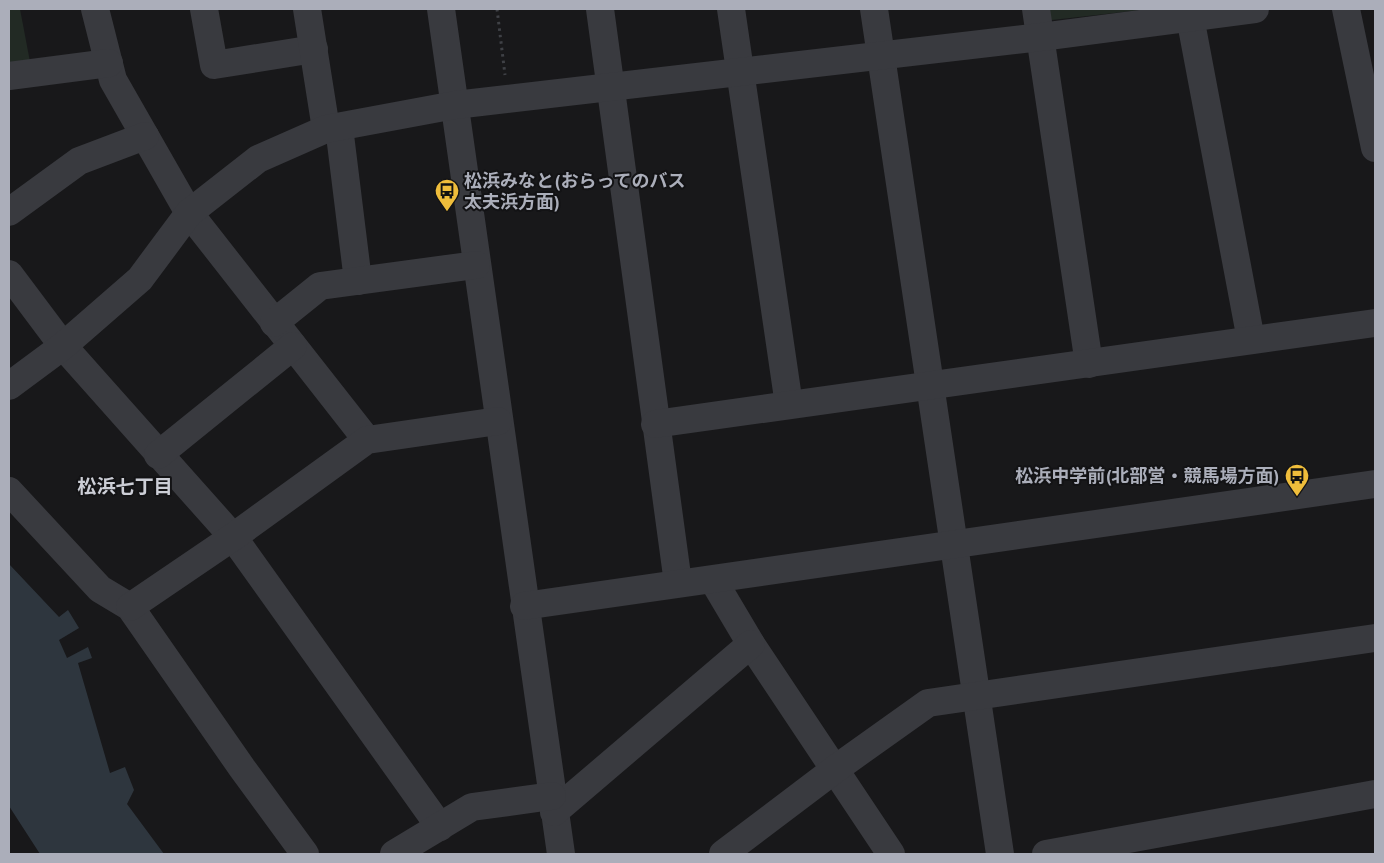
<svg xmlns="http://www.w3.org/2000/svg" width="1384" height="863" font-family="Mulish,'Noto Sans JP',sans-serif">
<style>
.green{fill:#222a24}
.water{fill:#2e363e}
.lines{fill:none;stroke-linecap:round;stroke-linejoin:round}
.path{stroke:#3f4146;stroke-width:3;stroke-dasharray:2.5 4;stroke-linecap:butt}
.minor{stroke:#393a3f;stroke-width:28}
.labels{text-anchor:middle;stroke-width:4;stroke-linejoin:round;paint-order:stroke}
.poi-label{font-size:18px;font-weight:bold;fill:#abaeba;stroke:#131315;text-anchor:start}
.neighbourhood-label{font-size:19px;font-weight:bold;fill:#ccced6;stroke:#131315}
</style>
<rect width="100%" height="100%" fill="#18181a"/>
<g class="green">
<polygon points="9,9 20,9 31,67 9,70"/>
<polygon points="1041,9 1150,9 1043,21"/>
</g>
<polygon class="water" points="9,564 59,617 68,610 79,628 59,640 67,658 88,647 92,658 78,663 110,773 125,767 134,790 127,804 164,854 40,854 9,806"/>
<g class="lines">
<polyline class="path" points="497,9 505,75"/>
<g class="minor">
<polyline points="95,9 113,80 189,213 367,440"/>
<polyline points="204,9 214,65 314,49"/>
<polyline points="307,9 326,129"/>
<polyline points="441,9 561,854"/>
<polyline points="600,9 678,583"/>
<polyline points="731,9 789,405"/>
<polyline points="874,9 1000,854"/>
<polyline points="1036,9 1089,364"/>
<polyline points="1346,9 1375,148"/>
<polyline points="1190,17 1251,340"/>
<polyline points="9,76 109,63"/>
<polyline points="339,127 358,281"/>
<polyline points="9,212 79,161 145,136"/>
<polyline points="9,274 63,346 233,537 440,827"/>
<polyline points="274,323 320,286 476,265"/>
<polyline points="9,386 63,346 140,279 189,213 258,159 326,129 455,105 1041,37 1255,9"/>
<polyline points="655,424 1375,323"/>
<polyline points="158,455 293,346"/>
<polyline points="9,491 100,589 130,607 242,768 305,854"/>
<polyline points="713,580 751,644 891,854"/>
<polyline points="524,606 1375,484"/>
<polyline points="130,607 233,537 367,440 498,421"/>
<polyline points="554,812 751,644"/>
<polyline points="394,854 472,807 552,796"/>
<polyline points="723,854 834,770 928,703 1375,638"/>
<polyline points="1046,854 1375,794"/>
</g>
</g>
<defs>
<symbol id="bus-pin" viewBox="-11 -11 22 30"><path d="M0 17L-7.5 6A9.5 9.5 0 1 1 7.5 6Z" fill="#efbd3b" stroke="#131315"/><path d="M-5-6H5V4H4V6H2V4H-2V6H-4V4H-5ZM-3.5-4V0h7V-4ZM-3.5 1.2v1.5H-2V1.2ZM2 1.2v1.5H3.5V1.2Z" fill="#111"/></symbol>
</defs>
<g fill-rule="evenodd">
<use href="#bus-pin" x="433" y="177" width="28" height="38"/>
<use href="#bus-pin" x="1283" y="462" width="28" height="38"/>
</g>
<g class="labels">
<g class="poi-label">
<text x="464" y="187">松浜みなと(おらってのバス<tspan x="464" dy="21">太夫浜方面)</tspan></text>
<text x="1280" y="482" text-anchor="end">松浜中学前(北部営・競馬場方面)</text>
</g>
<g class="neighbourhood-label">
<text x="125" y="493">松浜七丁目</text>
</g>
</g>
<rect width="1384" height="863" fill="none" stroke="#abaeba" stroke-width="20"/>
</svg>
